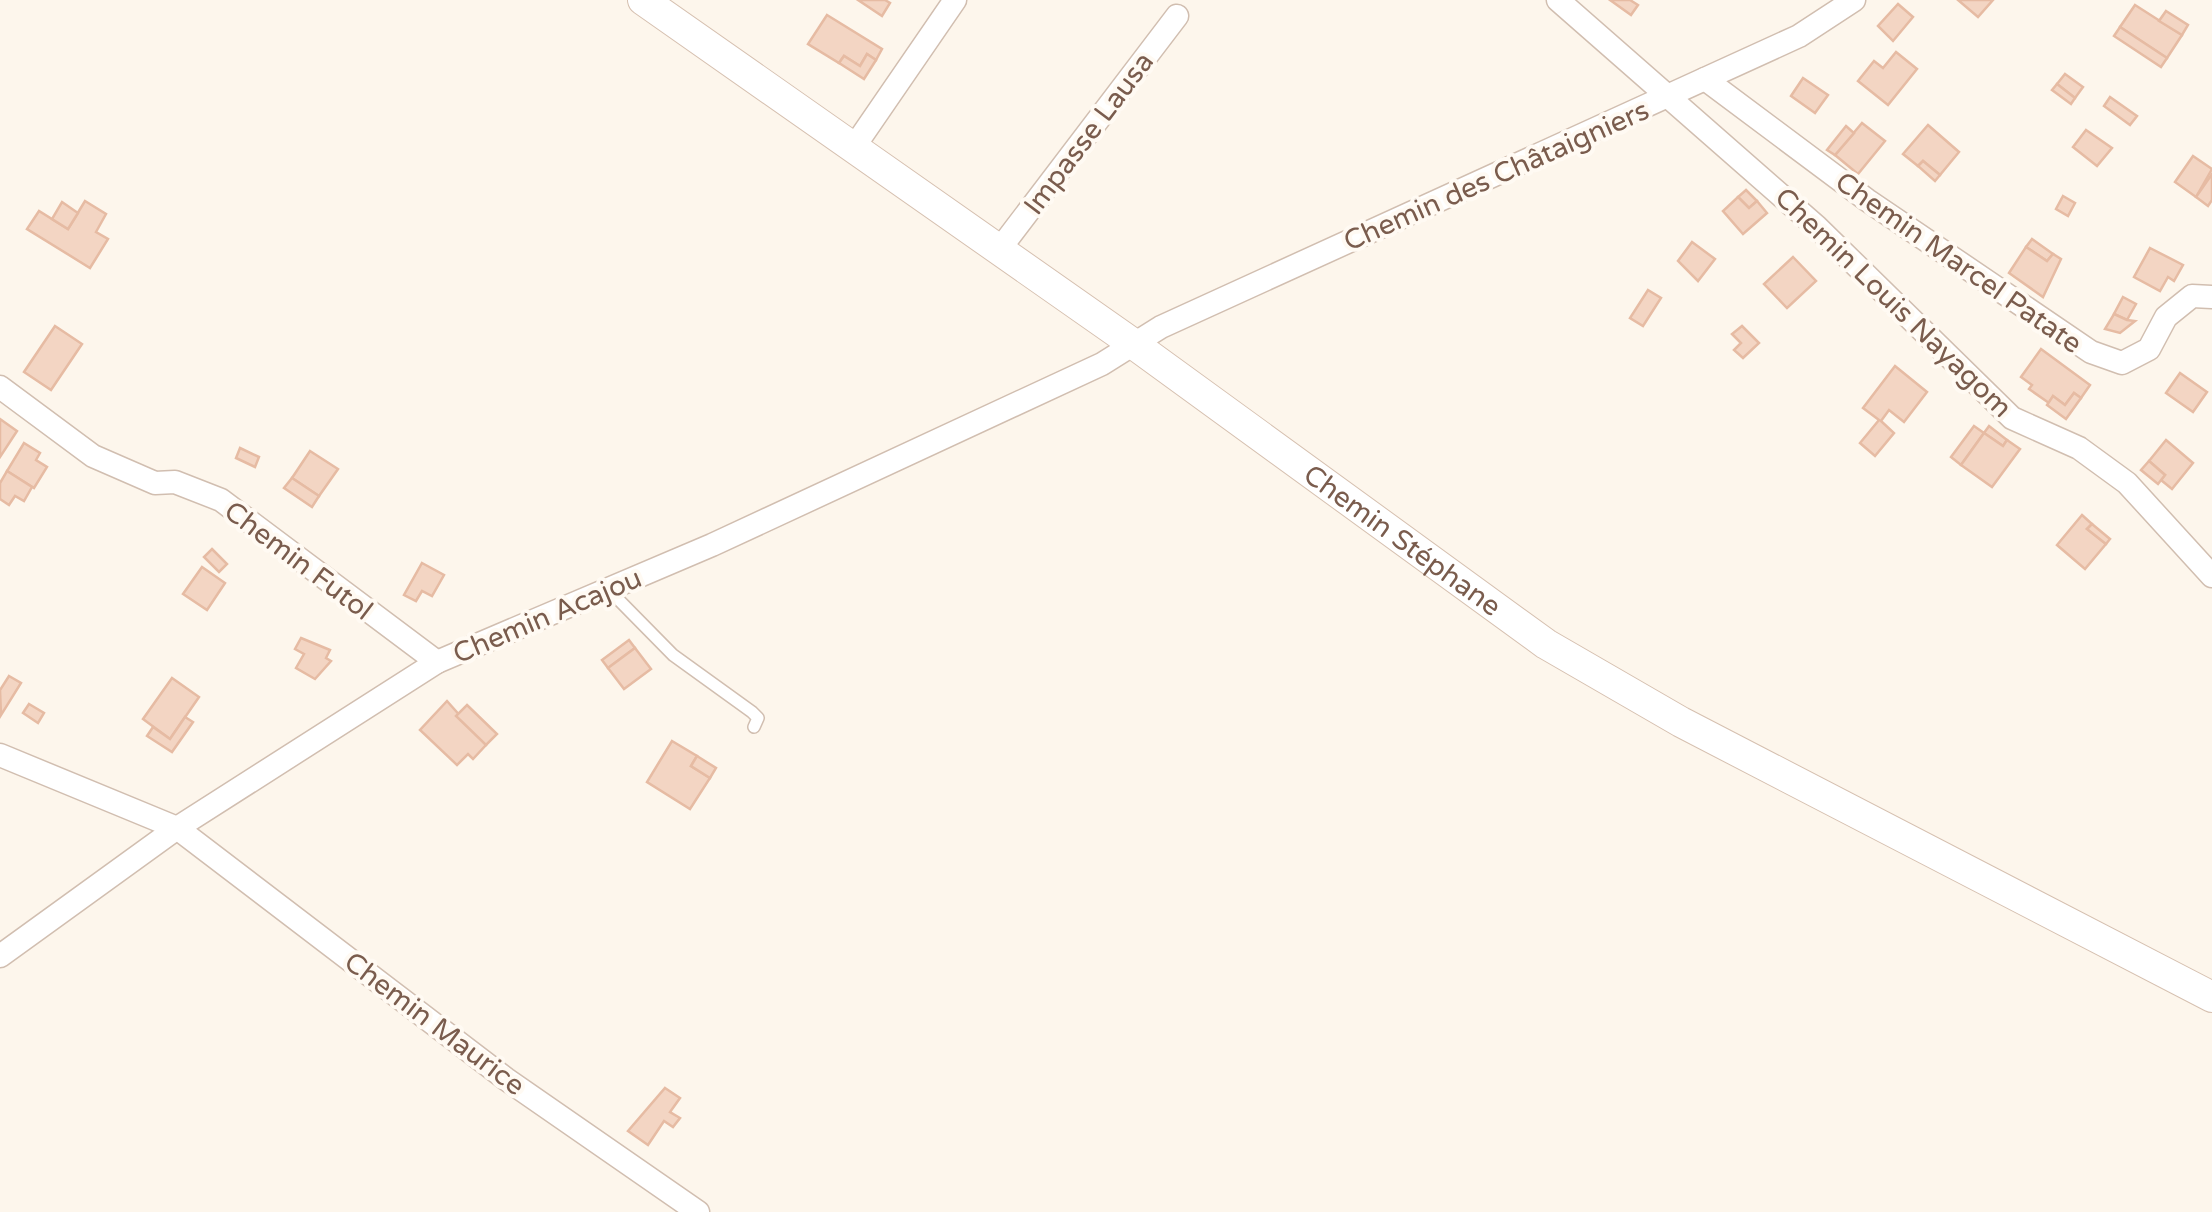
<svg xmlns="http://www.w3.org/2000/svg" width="2212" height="1212" font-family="'Varela Round',sans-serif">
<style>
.building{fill:#f3d5c3;stroke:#e6bba3;stroke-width:2.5}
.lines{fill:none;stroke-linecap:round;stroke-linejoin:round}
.lane-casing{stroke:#d1beb0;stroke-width:14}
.street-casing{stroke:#d1beb0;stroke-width:25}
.secondary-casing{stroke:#d6c0b0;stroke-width:32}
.lane{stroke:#fff;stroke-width:11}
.street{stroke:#fff;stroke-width:22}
.secondary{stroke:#fff;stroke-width:30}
.labels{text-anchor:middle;stroke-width:8;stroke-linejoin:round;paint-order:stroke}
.street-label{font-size:28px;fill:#7a5c4d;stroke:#fffaf3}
</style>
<rect width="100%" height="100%" fill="#fdf6ec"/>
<g class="building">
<polygon points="858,0 885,0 890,3 882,16"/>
<polygon points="1610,0 1630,0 1638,5 1631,15"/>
<polygon points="1958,0 1993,0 1978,17"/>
<polygon points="1898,4 1913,17 1893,41 1878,26"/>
<polygon points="2135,5 2182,35 2167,58 2120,27"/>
<polygon points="2166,11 2188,25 2182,35 2159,21"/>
<polygon points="827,15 882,49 876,60 867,54 860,66 844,56 839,63 808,44"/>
<polygon points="2120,27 2167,58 2161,67 2114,36"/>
<polygon points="1896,52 1917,69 1888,105 1858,81 1874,61 1883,68"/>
<polygon points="867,54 876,60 864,79 839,63 844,56 860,66"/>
<polygon points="2065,74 2083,87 2075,98 2057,84"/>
<polygon points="1803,78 1828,95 1815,113 1791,96"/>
<polygon points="2057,84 2075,98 2071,104 2052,90"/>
<polygon points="2110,97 2137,116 2130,125 2104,106"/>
<polygon points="1862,123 1885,141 1858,174 1835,155"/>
<polygon points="1928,125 1959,152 1940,175 1923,161 1918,166 1903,154"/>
<polygon points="1846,126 1854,133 1835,155 1827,150"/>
<polygon points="2086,130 2112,148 2097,166 2073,147"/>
<polygon points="2193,156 2212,169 2196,197 2175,182"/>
<polygon points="1923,161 1940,175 1935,181 1918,166"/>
<polygon points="2212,174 2212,200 2208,206 2196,197"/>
<polygon points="1746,190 1757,201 1749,208 1738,197"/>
<polygon points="2063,196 2075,203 2068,216 2056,209"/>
<polygon points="1738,197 1749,208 1757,201 1767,213 1743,234 1723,211"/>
<polygon points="85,201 106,214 96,232 108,239 90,268 27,229 39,211 68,229"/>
<polygon points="62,202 78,213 68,229 52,219"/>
<polygon points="2032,239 2053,254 2047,261 2026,247"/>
<polygon points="1692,242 1715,259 1698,281 1678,261"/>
<polygon points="2026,247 2047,261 2053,254 2061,259 2043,297 2009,273"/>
<polygon points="2150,248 2183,265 2174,281 2168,277 2160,291 2134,277"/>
<polygon points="1793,257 1816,281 1787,308 1764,284"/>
<polygon points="1648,290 1661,298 1643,326 1630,318"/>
<polygon points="2123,297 2136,304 2127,320 2114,314"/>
<polygon points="2114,314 2127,320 2135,321 2120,333 2105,329"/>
<polygon points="55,326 82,344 51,390 24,372"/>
<polygon points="1742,326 1759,343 1743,358 1734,350 1741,343 1732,334"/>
<polygon points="2041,349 2090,385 2081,398 2074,393 2065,405 2053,396 2049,403 2029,389 2032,385 2021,377"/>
<polygon points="1895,366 1927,392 1904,422 1889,410 1881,421 1894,433 1875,456 1860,443 1879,420 1863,408"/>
<polygon points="2180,373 2207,392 2193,412 2166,393"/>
<polygon points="2074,393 2081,398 2066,419 2047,405 2053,396 2065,405"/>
<polygon points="0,419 17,431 0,457"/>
<polygon points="1974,426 1984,433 1961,465 1951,457"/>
<polygon points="1989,426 2007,440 2003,446 1984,433"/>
<polygon points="1984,433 2003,446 2007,440 2020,449 1992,487 1961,465"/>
<polygon points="2166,440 2193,463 2172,489 2161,480 2165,475 2149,461"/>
<polygon points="24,443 40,453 36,460 47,467 34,488 7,471"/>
<polygon points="240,448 259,457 255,467 236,458"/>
<polygon points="310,451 338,469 319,496 292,478"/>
<polygon points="2149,461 2165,475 2158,484 2141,470"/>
<polygon points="7,471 32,487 24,501 15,496 9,505 0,499 0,483"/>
<polygon points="292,478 319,496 312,507 284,488"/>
<polygon points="2082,515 2092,524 2087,529 2106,544 2085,569 2057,545"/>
<polygon points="2092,524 2110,539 2106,544 2087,529"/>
<polygon points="212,549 227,564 219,572 204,557"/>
<polygon points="422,563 444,575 432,596 422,591 416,601 404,595"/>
<polygon points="202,567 225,583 207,610 183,594"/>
<polygon points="301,638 330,650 326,658 331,661 315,679 296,668 304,654 295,649"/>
<polygon points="629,640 635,648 608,668 602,660"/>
<polygon points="635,648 651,669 624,689 608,668"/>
<polygon points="9,676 21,683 1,715 0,690"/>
<polygon points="172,678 199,697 170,739 143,719"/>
<polygon points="447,701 486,745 473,759 468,754 457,765 420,730"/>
<polygon points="29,704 44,713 38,723 23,713"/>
<polygon points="467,705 497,734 486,745 456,716"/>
<polygon points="185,717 193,722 172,752 147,736 153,727 170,739"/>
<polygon points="672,741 697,756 691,766 710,778 690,809 647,782"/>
<polygon points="697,756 716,768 710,778 691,766"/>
<polygon points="665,1088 680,1098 670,1112 680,1118 673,1127 664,1121 648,1145 628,1131"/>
</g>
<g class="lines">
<defs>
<polyline id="lane" points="608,589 673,655 752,712 758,718 754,727"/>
<g id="street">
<polyline points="1558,0 1817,227 2012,418 2079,448 2127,483 2212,576"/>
<polyline points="1705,79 1867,200 2091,352 2122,363 2149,349 2166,317 2192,296 2212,297"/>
<polyline points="854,147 955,0"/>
<polyline points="999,250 1177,16"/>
<polyline points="0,387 93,456 155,483 175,482 221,500 437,662"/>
<polyline points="0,755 177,828 506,1079 698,1212"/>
<polyline points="0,956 177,828 437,662 712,545 1102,364 1161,327 1799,36 1854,0"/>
</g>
<g id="secondary">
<path id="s1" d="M643,0L1135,345L1546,644L1681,722L2212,997"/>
</g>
</defs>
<use href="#lane" class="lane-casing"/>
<use href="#street" class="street-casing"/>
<use href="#secondary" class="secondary-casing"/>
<use href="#lane" class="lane"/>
<use href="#street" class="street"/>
<use href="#secondary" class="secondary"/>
</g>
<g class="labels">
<g class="street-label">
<text transform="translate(1088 133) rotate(-53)" y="10">Impasse Lausa</text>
<text transform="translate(1496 175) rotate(-24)" y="10">Chemin des Châtaigniers</text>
<text transform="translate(1959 262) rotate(35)" y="10">Chemin Marcel Patate</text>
<text transform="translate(1894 302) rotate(44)" y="10">Chemin Louis Nayagom</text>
<text dy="10" stroke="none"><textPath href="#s1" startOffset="932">Chemin Stéphane</textPath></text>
<text transform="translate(299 560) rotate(37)" y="10">Chemin Futol</text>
<text transform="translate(547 615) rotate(-23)" y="10">Chemin Acajou</text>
<text transform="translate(435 1023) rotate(37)" y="10">Chemin Maurice</text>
</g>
</g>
</svg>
